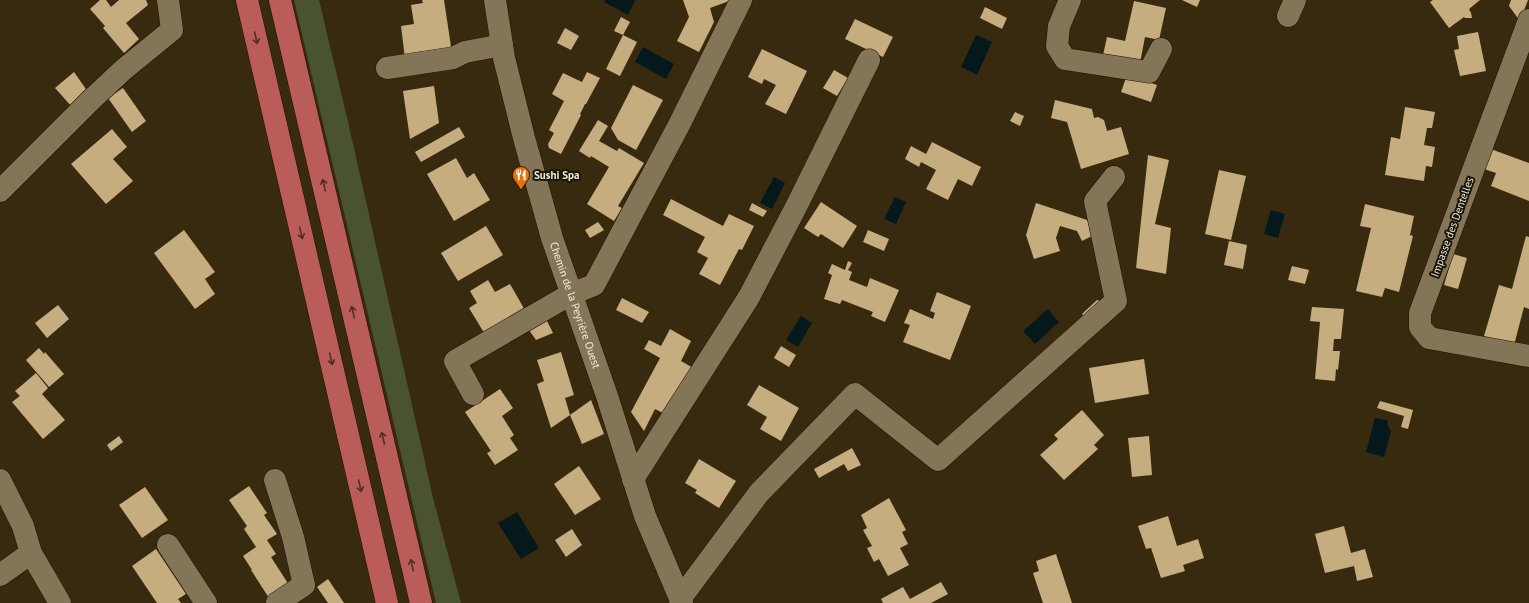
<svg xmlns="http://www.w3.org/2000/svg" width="1529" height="603" font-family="'PT Sans',sans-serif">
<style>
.green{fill:#495330}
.water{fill:#05181c}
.building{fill:#c6ad7f}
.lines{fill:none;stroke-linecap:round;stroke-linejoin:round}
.minor-casing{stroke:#1f1200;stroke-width:23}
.major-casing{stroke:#1f1200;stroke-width:23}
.minor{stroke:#857558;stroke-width:22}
.major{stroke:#ba5c59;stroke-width:22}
.oneway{stroke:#522d25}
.labels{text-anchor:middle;stroke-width:4;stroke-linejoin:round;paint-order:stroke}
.poi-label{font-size:11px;font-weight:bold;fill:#f3eadb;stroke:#1a1409;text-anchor:start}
.street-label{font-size:11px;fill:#f3eadb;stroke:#1a1409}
</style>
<rect width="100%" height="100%" fill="#382a0f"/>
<polygon class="green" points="294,0 319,0 348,122 433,498 461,603 436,603"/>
<g class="water">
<polygon points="605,0 634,0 635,1 628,15 604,2"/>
<polygon points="976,35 992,42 977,75 961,67"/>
<polygon points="643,47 674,64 666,79 635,62"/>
<polygon points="774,177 785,183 772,209 760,203"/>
<polygon points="895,197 906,202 896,224 884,219"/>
<polygon points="1271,210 1285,214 1278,238 1264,234"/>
<polygon points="1048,309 1059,322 1035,344 1023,331"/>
<polygon points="801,316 812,323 798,347 786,340"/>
<polygon points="1375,418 1387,420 1388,426 1391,431 1384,457 1366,452"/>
<polygon points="517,512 539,548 521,559 498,523"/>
</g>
<g class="building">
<polygon points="100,0 106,0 111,7 119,0 146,0 148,5 126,23 139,39 124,53 103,28 105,26 90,9"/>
<polygon points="422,0 444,0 452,53 405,59 401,26 414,24 411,5 423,3"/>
<polygon points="683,0 732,0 710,8 714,22 699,52 677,41 689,17"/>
<polygon points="1182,0 1200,0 1197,7"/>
<polygon points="1433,0 1480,0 1469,9 1471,13 1472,18 1465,18 1464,17 1449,28 1430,2"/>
<polygon points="1511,0 1528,0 1520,21 1509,6"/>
<polygon points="1134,1 1166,8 1159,40 1145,37 1140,63 1103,55 1107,37 1125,41"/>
<polygon points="985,7 1007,18 1002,29 980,18"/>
<polygon points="621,17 630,22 623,35 614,31"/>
<polygon points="855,19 893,37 883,57 845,39"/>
<polygon points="565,28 579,36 571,50 557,43"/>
<polygon points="1478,32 1486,71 1460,76 1454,50 1459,49 1457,36"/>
<polygon points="623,35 637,42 620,76 606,69"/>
<polygon points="762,49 807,71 786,114 765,104 776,85 764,79 762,84 748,77"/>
<polygon points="834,70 848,78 837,96 823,88"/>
<polygon points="74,72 88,92 72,107 55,88"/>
<polygon points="587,72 600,78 586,104 585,104 580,114 581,115 561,154 549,148 548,144 554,133 549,130 564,101 552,94 563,73 582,82"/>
<polygon points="1127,75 1157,85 1151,102 1121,92"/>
<polygon points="633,85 663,100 636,150 618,140 611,128"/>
<polygon points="434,86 439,123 410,139 403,91"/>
<polygon points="123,88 146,121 132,132 108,98"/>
<polygon points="1055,100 1092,109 1094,118 1098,117 1104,120 1107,131 1121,127 1129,154 1081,169 1067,122 1051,118"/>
<polygon points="1405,107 1435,112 1432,128 1427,128 1424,145 1435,147 1432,167 1426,166 1424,181 1385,175 1391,137 1400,139"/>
<polygon points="1015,112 1024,116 1020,126 1010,121"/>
<polygon points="598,120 608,126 599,141 617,151 619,148 644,163 618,206 622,208 614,221 587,204 609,167 591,156 590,158 579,151"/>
<polygon points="459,127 465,137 421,162 415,152"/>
<polygon points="112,129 127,147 113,159 133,181 106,204 71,164"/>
<polygon points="932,142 981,167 972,186 958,179 948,200 926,189 936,170 921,162 919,167 905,159 911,146 926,154"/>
<polygon points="1488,148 1529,163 1529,201 1491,186 1496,173 1481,168"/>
<polygon points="1148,155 1169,160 1155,224 1171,228 1166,274 1136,268"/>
<polygon points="456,158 467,178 474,173 490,200 454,221 427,174"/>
<polygon points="1219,170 1246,176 1231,240 1205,234"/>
<polygon points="671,199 723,226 729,214 754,226 742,250 739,249 720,285 699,274 708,258 697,252 705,237 663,215"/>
<polygon points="821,202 857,226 843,248 821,234 818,237 804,228"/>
<polygon points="752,203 767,211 763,217 749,210"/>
<polygon points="1036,203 1087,220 1094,235 1082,241 1077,231 1060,226 1056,238 1060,251 1034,259 1026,235"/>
<polygon points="1365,204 1414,216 1410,235 1413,236 1399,292 1385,288 1382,297 1356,291 1371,228 1360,226"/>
<polygon points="598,222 604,230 590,238 585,230"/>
<polygon points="486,226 503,255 458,281 441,253"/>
<polygon points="184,230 215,272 205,279 215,294 195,309 154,253"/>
<polygon points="868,230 889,239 884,251 863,242"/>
<polygon points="1526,236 1529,237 1529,309 1524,307 1514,345 1484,336 1499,285 1512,289"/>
<polygon points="1229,241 1247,245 1243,269 1224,265"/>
<polygon points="1453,254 1467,258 1458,289 1444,285"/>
<polygon points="848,261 852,263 848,270 852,272 849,280 867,287 870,278 899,290 885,322 871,316 873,312 842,300 840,304 824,299 832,275 828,273 832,264 845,270"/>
<polygon points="1292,266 1309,270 1305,284 1288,280"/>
<polygon points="488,280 495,292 510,284 526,312 486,336 469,308 477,303 470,291"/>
<polygon points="937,292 971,306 950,360 903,342 910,325 904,323 910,309 933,319 935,313 930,311"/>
<polygon points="622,298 649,312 642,323 616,310"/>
<polygon points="1097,300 1107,303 1087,320 1082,314"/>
<polygon points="58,305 69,319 47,338 35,323"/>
<polygon points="1312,307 1344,309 1341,339 1334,339 1333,351 1340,351 1338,370 1336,369 1335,381 1315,379 1320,322 1310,321"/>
<polygon points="546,319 553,333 536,340 529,330"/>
<polygon points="670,329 691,341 681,361 695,369 669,416 655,409 644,431 631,412 660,358 644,349 649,340 661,346"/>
<polygon points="781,346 796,355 789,367 774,358"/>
<polygon points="39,348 44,354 45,352 64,374 49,387 26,360"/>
<polygon points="561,352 574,395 565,398 570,415 551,428 537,384 544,381 537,360"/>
<polygon points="1144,359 1149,394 1095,403 1089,368"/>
<polygon points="36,373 48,388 42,394 65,420 43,439 12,402 20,396 15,391"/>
<polygon points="759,385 799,408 781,441 760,429 767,417 747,405"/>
<polygon points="500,389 513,408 502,416 514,435 510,438 518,450 495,465 487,453 491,451 465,412"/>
<polygon points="591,400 604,434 582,444 570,415"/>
<polygon points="1380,401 1413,410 1408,429 1401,427 1404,416 1377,408"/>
<polygon points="1082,410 1104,435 1094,445 1098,449 1064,480 1040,455 1058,439 1054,435"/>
<polygon points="119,436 123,442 111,451 107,445"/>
<polygon points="1149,436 1152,475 1132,477 1128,438"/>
<polygon points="852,448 861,465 848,471 844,464 819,478 814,469"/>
<polygon points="699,459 736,481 719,508 695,493 697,490 685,483"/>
<polygon points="579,466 601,499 575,515 554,484"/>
<polygon points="249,486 267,513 264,515 277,534 267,540 276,554 271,557 289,585 269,598 251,570 252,570 243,556 256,547 244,529 247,526 229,500"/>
<polygon points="145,487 168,520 142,538 119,505"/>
<polygon points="889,498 906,530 902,532 908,544 900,548 909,565 888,576 879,559 874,562 867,548 872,546 863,530 867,528 861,515"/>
<polygon points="1168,516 1177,546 1198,539 1204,558 1183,565 1185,571 1161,578 1151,548 1146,549 1138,526"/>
<polygon points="1344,526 1351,553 1365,549 1373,577 1357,581 1354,566 1325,573 1315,534"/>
<polygon points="572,529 582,545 566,557 555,540"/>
<polygon points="156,549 186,594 178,599 181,603 157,603 132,566"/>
<polygon points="1056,554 1072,603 1043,603 1033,573 1039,571 1036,561"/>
<polygon points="328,579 344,603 328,603 317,587"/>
<polygon points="941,582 948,594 931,603 883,603 881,599 903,587 910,599"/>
</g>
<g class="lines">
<defs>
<g id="minor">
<path id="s1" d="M495,0L504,58L524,138L552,238L607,396L645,516L682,603"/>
<polyline points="1070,0 1059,26 1057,46 1065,59 1149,72 1161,49"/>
<polyline points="1288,16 1295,0"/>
<polyline points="1529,20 1420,313 1420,327 1429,338 1529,356"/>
<polyline points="387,68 453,58 465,52 502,45"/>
<polyline points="0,191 91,100 123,70 172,30 168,0"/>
<polyline points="473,394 455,361 571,294 594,285 679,125 741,0"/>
<polyline points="633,479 749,297 796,207 869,60"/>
<polyline points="0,480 23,526 31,553 60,603"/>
<polyline points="275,480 293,537 304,585 277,603"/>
<polyline points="168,545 206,603"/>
<polyline points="0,575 31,553"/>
<polyline points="680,599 759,493 855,394 938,460 1116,301 1095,201 1114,177"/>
</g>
<g id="major">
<polyline points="247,0 387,603"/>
<polyline points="280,0 421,603"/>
</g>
</defs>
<use href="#minor" class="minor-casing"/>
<use href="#major" class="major-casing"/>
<use href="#minor" class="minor"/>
<use href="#major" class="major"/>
</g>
<defs><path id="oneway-shaft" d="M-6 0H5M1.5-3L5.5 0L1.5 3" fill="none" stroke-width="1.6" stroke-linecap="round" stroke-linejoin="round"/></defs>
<g class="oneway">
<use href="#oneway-shaft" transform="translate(256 38) rotate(77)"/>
<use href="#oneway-shaft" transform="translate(324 185) rotate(-103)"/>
<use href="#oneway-shaft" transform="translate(301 233) rotate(77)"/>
<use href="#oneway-shaft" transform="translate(353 312) rotate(-103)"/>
<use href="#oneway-shaft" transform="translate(331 359) rotate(77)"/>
<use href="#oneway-shaft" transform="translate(383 438) rotate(-103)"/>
<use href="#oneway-shaft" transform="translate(360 486) rotate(77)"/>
<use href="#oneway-shaft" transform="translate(412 565) rotate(-103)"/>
</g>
<defs>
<symbol id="restaurant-pin" viewBox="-11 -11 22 30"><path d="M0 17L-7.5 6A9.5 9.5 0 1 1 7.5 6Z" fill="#e8710a" stroke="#1a1409"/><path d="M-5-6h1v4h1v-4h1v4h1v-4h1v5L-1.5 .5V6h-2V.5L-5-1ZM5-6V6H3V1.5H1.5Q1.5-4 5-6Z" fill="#fff"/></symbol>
</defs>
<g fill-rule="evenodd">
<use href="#restaurant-pin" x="511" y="165" width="20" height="27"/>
</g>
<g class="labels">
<g class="poi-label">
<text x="534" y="179">Sushi Spa</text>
</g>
<g class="street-label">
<text transform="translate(1452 227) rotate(-70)" y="4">Impasse des Dentelles</text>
<text dy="4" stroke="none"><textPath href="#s1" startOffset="316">Chemin de la Peyrière Ouest</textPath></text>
</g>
</g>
</svg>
